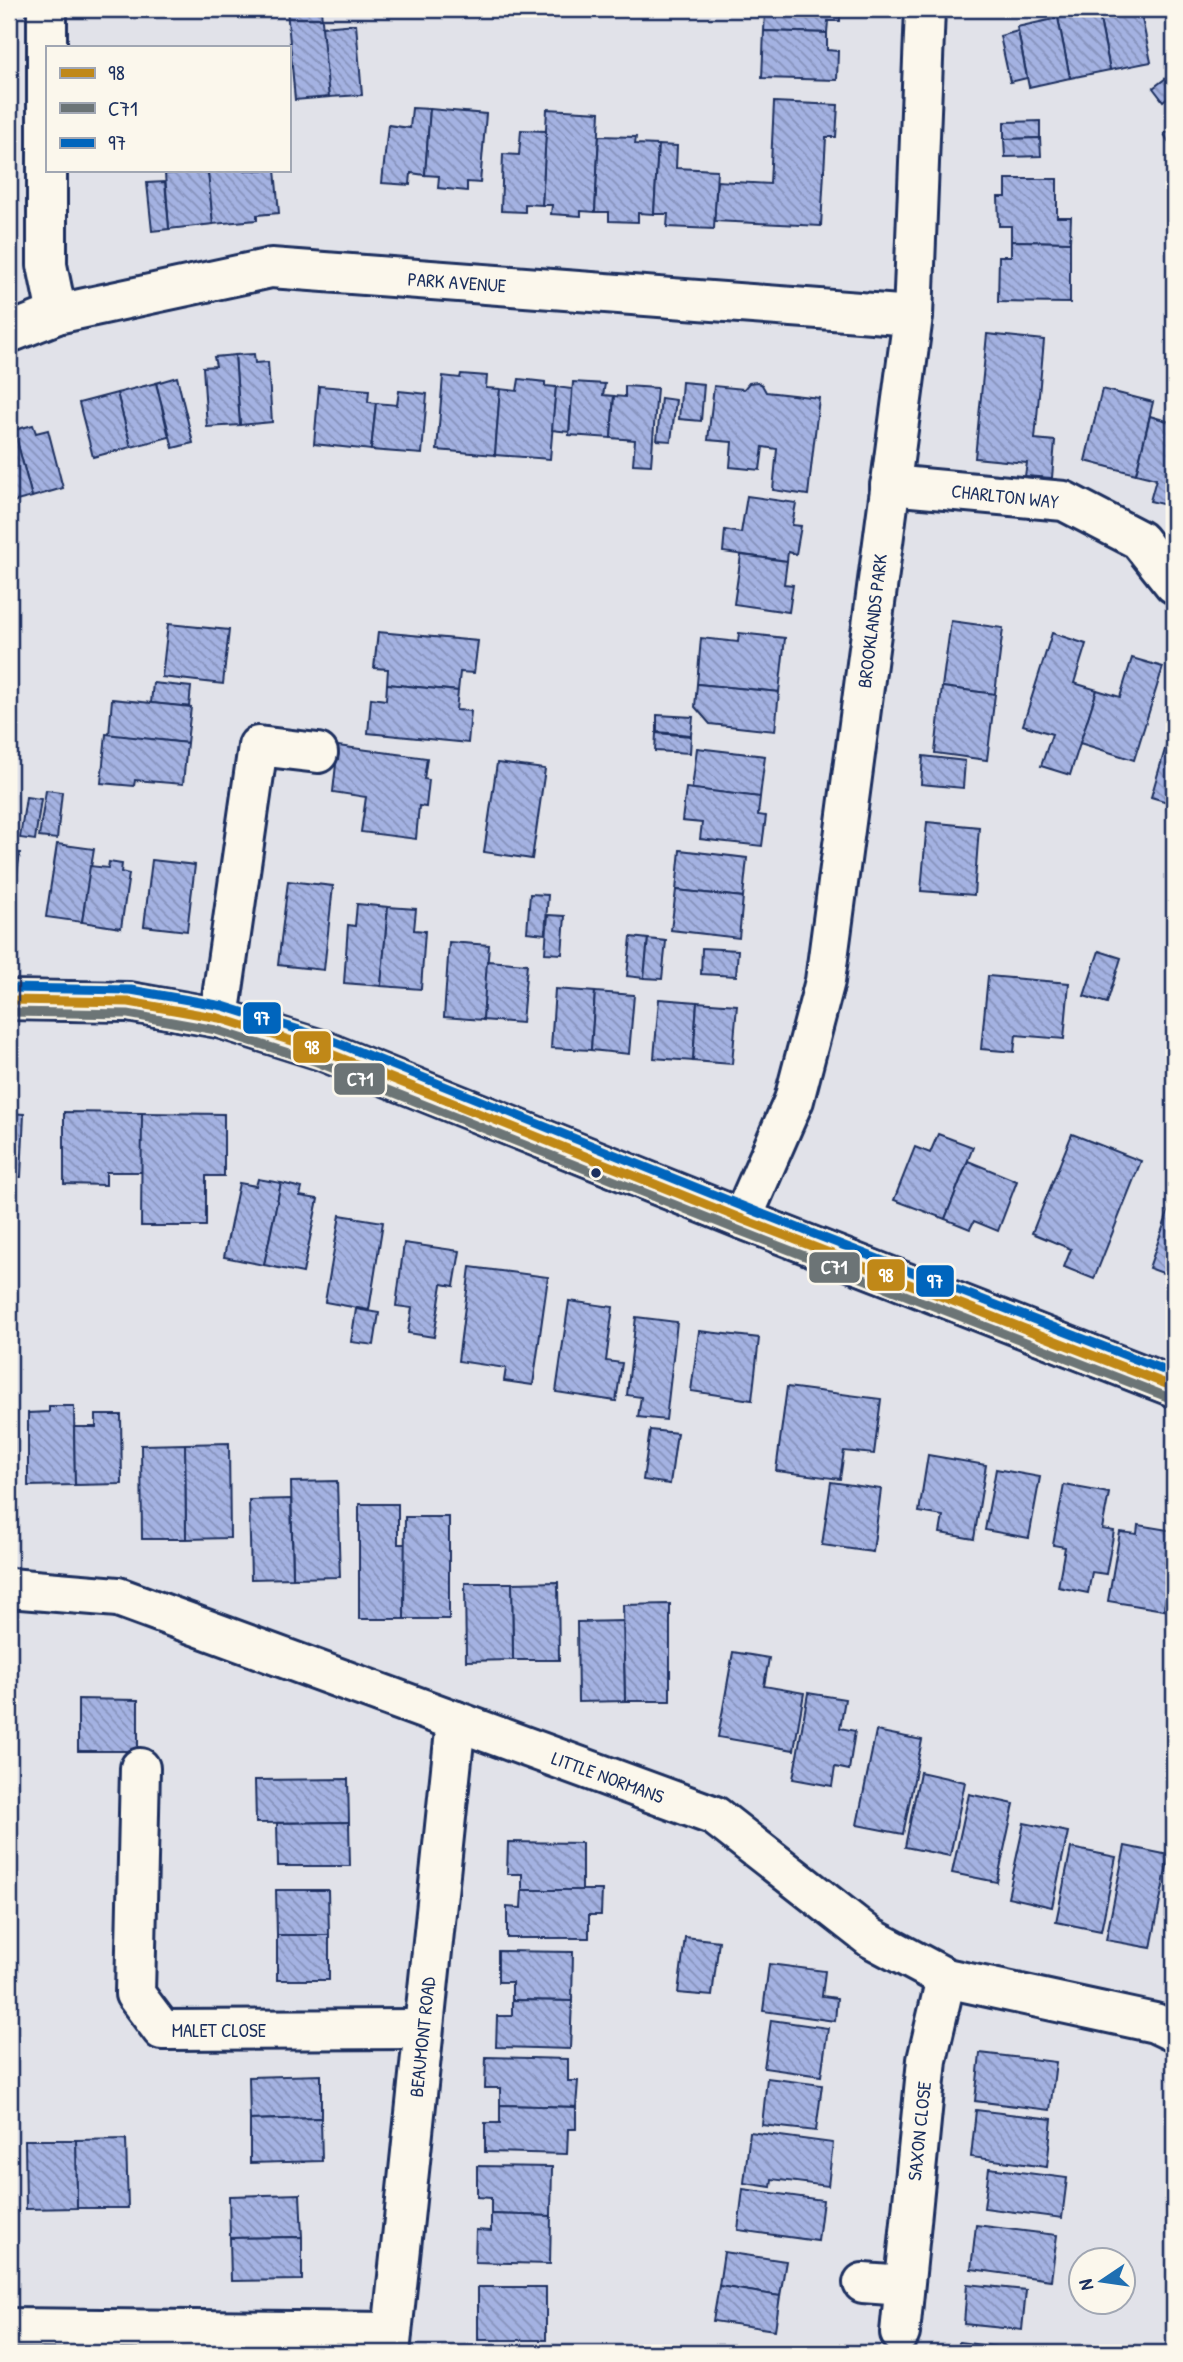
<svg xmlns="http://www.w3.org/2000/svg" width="1183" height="2362" font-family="'Patrick Hand',sans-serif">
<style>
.building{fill:url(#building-back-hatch);stroke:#1b2f5e;stroke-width:2}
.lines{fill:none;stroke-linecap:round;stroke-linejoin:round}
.street-casing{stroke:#1b2f5e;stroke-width:44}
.secondary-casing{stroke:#1b2f5e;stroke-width:44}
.street{stroke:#fbf7ec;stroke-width:38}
.secondary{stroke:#fbf7ec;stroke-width:38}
.bus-1-casing{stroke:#fbf7ec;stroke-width:14}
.bus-2-casing{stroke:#fbf7ec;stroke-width:14}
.bus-3-casing{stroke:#fbf7ec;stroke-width:14}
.bus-1{stroke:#c08818;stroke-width:9}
.bus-2{stroke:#6c7476;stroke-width:9}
.bus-3{stroke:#0065bd;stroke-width:9}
.bus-dot{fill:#1b2f5e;stroke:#fbf7ec;stroke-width:2.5}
.labels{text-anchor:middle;stroke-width:6;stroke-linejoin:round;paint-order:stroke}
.street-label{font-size:19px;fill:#1b2f5e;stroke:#fbf7ec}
.line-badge{stroke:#fbf7ec;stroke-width:2.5}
.badge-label{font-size:19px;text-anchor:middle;font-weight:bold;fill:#fff}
</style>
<defs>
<pattern id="building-back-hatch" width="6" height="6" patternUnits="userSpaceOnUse" patternTransform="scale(1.75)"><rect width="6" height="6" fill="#a4b2e2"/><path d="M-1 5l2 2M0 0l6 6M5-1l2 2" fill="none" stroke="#8591ba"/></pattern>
</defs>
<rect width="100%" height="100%" fill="#e1e2e9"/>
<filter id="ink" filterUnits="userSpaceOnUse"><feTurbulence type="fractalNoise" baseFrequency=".0143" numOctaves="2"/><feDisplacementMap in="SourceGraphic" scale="14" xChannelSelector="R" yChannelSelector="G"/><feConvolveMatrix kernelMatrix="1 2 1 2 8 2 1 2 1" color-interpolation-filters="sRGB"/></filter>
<g filter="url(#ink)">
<g class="building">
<polygon points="287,9 321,9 329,97 295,100"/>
<polygon points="781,9 840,9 840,21 828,21 827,33 764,31 765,12 781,12"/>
<polygon points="1104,9 1140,9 1151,62 1110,70 1098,10"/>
<polygon points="1098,10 1110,70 1070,78 1058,18"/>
<polygon points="1058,18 1070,78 1029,87 1017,27"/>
<polygon points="356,24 362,95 329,97 322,27"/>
<polygon points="764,31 827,33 827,50 838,51 837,80 762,78"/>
<polygon points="1018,31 1027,78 1010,82 1000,36"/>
<polygon points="1174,72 1174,92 1163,101 1153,88"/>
<polygon points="774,102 838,105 836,137 826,137 821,226 714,221 717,181 770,184"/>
<polygon points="412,108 430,109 425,175 411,173 410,185 382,183 388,125 410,128"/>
<polygon points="430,109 486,114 480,183 467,182 467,191 438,188 439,176 425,175"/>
<polygon points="547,109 600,112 595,212 581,211 581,216 551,214 552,205 542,205"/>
<polygon points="1040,121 1040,138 1004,139 1004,122"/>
<polygon points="1174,129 1174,152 1164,134"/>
<polygon points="521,130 546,131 542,205 525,204 525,212 501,211 503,154 519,155"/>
<polygon points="599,136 636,137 635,144 658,145 654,214 638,213 638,222 609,221 609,212 595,212"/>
<polygon points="1040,138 1041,156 1005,157 1004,139"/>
<polygon points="658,145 677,146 676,168 717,170 714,229 667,227 668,214 654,214"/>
<polygon points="175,170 208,170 213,224 169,229 165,174 175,173"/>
<polygon points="226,170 275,170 279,213 257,215 257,220 213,224 208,172"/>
<polygon points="1006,179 1057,179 1057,217 1071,217 1070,242 1011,241 1011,226 999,226 998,197 1006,197"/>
<polygon points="165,182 169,229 152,231 147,183"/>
<polygon points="1011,241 1070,242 1070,303 998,302 999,256 1011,256"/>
<polygon points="987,334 1044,340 1035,439 1055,441 1052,478 1025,476 1027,463 975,458"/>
<polygon points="254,354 255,363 268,362 272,422 240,425 235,355"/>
<polygon points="235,355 240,425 207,427 203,367 216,366 214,357"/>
<polygon points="461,374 487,376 486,388 500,389 495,455 437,450 443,376 460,378"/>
<polygon points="177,377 193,443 173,448 156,383"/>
<polygon points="519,379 545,382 545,386 556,387 550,459 495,455 500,389 517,391"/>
<polygon points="573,382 605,384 603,395 614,396 611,438 569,435"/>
<polygon points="682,382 704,384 701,421 679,419"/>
<polygon points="757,382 762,385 766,392 819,398 808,495 773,490 777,449 763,447 760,470 730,467 732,442 708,440 714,386 744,389 749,383"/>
<polygon points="156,383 169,437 131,447 117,393"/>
<polygon points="319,386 369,390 368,402 376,403 371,450 314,444"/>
<polygon points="625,386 657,388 651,465 633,464 635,440 611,438 614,396 625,397"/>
<polygon points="556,387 572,389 569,432 552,430"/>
<polygon points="1102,389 1153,402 1136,474 1085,461"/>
<polygon points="399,391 427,394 422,454 371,450 376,403 397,405"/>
<polygon points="117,393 131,447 93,457 79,403"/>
<polygon points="661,398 676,400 671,441 657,440"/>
<polygon points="1150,416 1174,423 1174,507 1150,501 1156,479 1136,474"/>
<polygon points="33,425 36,433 48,430 63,488 32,497 14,430"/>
<polygon points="14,430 32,497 9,503 9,431"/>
<polygon points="747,496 796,503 792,525 801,526 796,554 788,552 787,561 723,552 725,530 741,533"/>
<polygon points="741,555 787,561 784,584 793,585 789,612 734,604"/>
<polygon points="951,621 1003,628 995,694 942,687"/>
<polygon points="168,624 229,630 223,684 162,677"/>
<polygon points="378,632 478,641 474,673 460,672 458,691 387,684 388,669 374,668"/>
<polygon points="739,633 785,638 779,692 697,684 701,638 738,642"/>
<polygon points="1052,633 1086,644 1074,683 1097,690 1070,775 1041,766 1052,734 1023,725"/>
<polygon points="1132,658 1163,667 1134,760 1080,743 1097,690 1120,697"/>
<polygon points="153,683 191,687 189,707 151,703"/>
<polygon points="387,684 458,691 456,710 471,711 468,743 368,733 371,698 386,700"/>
<polygon points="697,684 779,692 775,731 710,724 695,707"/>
<polygon points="942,687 995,694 987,760 935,753"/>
<polygon points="112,699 191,707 187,743 109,735"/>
<polygon points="657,715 693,717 691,735 657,732"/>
<polygon points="1174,719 1174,804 1151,797"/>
<polygon points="656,733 691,736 690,753 655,751"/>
<polygon points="106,734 187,743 183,784 135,780 134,786 101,783"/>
<polygon points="338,746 427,758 424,779 429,780 426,807 419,806 416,839 361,832 366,797 333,792"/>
<polygon points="697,748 765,756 760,797 692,789"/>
<polygon points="923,756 965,761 963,788 921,784"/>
<polygon points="497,763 545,769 532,859 484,852"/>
<polygon points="686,788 760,797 758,815 766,816 762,846 700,839 702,823 682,821"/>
<polygon points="46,790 62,792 57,839 39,837"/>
<polygon points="26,797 41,799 35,840 20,838"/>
<polygon points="927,822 979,827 974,895 921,891"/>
<polygon points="57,844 94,849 82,922 46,917"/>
<polygon points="680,850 747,858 743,897 676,890"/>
<polygon points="9,852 20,853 12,909 9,909"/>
<polygon points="152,860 195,865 187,931 144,926"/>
<polygon points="109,862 122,864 121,872 129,874 121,928 82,922 90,866 108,868"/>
<polygon points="288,881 333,886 324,970 278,965"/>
<polygon points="676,890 743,897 739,938 671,930"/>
<polygon points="530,894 548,895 545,934 527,932"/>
<polygon points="357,904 388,907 381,986 344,983 348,925 355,926"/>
<polygon points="388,907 416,909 414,930 425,931 421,989 381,986"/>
<polygon points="548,915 565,916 562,954 545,953"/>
<polygon points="631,937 648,939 644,978 627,976"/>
<polygon points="648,939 666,941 662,979 644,978"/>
<polygon points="449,942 489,945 483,1020 444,1017"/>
<polygon points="702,948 738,950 736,976 701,974"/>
<polygon points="1099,951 1121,958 1107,1003 1084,996"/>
<polygon points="487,961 527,964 522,1023 483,1020"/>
<polygon points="988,976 1069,983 1064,1039 1016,1035 1014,1052 981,1049"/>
<polygon points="555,989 595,992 591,1050 551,1048"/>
<polygon points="595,992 634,995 629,1054 591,1050"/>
<polygon points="659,999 697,1002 693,1061 654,1058"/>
<polygon points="697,1002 737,1005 732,1064 693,1061"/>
<polygon points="64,1112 142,1113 142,1172 106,1172 106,1185 64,1184"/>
<polygon points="9,1113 24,1114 21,1177 9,1177"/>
<polygon points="142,1113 224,1114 224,1176 206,1176 206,1226 141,1226"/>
<polygon points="938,1134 973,1147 945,1219 894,1200 915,1147 930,1153"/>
<polygon points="1072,1134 1141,1161 1094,1279 1064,1267 1071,1249 1032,1233"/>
<polygon points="968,1161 1017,1181 998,1231 974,1221 970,1229 945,1219"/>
<polygon points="258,1179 281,1183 264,1265 224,1257 239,1183 256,1186"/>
<polygon points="281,1183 302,1188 300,1196 318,1199 303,1273 264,1265"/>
<polygon points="1169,1210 1174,1212 1174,1277 1149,1268"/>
<polygon points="340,1215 383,1222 369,1310 325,1302"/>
<polygon points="404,1243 460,1251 454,1286 442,1284 434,1337 408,1333 412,1308 396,1306"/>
<polygon points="470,1267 548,1277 533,1385 504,1381 506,1368 458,1361"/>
<polygon points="569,1301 613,1307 606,1361 622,1363 616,1401 556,1392"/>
<polygon points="356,1309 379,1313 374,1345 351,1342"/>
<polygon points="636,1317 677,1322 666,1420 638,1417 641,1397 627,1395"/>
<polygon points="699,1331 759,1338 752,1400 691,1391"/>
<polygon points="787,1387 881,1399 874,1454 844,1451 840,1479 776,1471"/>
<polygon points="49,1406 74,1406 75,1485 28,1486 28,1413 49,1412"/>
<rect x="9" y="1414" width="5" height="72"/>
<polygon points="96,1415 121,1415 122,1484 75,1485 74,1427 96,1427"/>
<polygon points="650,1430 677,1433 670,1484 643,1480"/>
<polygon points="229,1443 230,1538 186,1539 185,1444"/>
<polygon points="185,1444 186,1539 142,1539 141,1445"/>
<polygon points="928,1455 986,1465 974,1539 940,1533 943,1516 919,1512"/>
<polygon points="996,1469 1040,1477 1029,1538 985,1530"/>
<polygon points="337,1481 340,1577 293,1578 291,1482"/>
<polygon points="831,1482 881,1489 873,1552 822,1545"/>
<polygon points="1064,1485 1109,1493 1102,1529 1114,1531 1106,1574 1092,1572 1088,1593 1058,1587 1065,1547 1053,1545"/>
<polygon points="291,1499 293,1578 251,1579 249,1500"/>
<polygon points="359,1504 398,1504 398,1544 405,1544 404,1619 359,1619"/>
<polygon points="405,1517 449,1517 449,1619 404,1619"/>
<polygon points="1138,1525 1174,1531 1174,1548 1164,1610 1108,1601 1120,1532 1137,1534"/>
<polygon points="1174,1548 1174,1612 1164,1610"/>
<polygon points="558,1582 559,1660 513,1660 512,1583"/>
<polygon points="465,1583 512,1583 513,1660 466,1661"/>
<polygon points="670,1604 670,1701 625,1701 623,1605"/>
<polygon points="623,1621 625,1701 578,1702 577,1622"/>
<polygon points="733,1652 769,1658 764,1686 804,1693 794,1750 718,1737"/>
<polygon points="808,1693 845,1699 840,1728 855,1731 849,1770 835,1767 832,1786 793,1779"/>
<polygon points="78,1699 138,1700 138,1751 78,1751"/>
<polygon points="876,1731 922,1740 903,1834 857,1825"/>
<polygon points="920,1772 965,1782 950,1856 905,1847"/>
<polygon points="348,1779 349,1822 256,1823 255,1780"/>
<polygon points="969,1794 1014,1804 997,1882 952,1873"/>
<polygon points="349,1822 350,1866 278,1866 277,1823"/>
<polygon points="1024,1823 1068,1832 1052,1907 1008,1897"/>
<polygon points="508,1842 582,1843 582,1890 522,1890 522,1874 507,1874"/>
<polygon points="1125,1846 1169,1855 1151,1948 1106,1940"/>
<polygon points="1071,1848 1116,1857 1101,1931 1056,1922"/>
<polygon points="276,1890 328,1890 329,1935 277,1935"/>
<polygon points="522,1890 602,1890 601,1915 589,1915 589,1938 507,1938 507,1907 521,1908"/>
<rect x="277" y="1935" width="52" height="45"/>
<polygon points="685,1937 719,1941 712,1996 678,1993"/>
<polygon points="498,1951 573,1952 572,2001 512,2000 512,1982 498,1982"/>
<polygon points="769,1964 825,1971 822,1996 837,1998 835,2021 763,2011"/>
<polygon points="512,2000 572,2001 570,2049 496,2047 497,2016 512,2016"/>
<polygon points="771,2020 828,2028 821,2076 764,2068"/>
<polygon points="980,2053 1056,2062 1050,2110 975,2101"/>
<polygon points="486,2057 568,2059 568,2081 578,2081 576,2107 500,2105 500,2088 485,2088"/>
<polygon points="321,2075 321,2118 250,2120 249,2077"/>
<polygon points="767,2078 822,2085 816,2131 762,2125"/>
<polygon points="500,2105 576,2107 576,2129 568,2129 567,2154 485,2152 485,2123 500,2123"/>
<polygon points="976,2110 1052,2119 1047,2167 971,2157"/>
<polygon points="321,2118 322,2161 250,2163 250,2120"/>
<polygon points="750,2132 833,2143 828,2186 772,2179 771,2187 744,2183"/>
<polygon points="126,2139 128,2208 77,2208 76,2140"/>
<polygon points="25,2140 76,2140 77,2208 26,2209"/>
<polygon points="477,2166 552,2167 551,2216 491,2214 491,2198 477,2197"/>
<polygon points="989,2168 1067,2178 1062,2218 984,2208"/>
<polygon points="743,2189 823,2200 818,2241 738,2230"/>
<polygon points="300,2194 302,2237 230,2238 229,2196"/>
<polygon points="491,2214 551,2216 550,2264 475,2262 476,2230 491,2231"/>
<polygon points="976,2225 1057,2235 1051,2280 971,2269"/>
<polygon points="302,2237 302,2280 231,2281 230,2238"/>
<polygon points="724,2252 786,2261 780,2296 719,2286"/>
<polygon points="967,2284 1026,2290 1022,2330 964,2324"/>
<polygon points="719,2286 780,2296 775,2330 713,2321"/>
<rect x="478" y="2287" width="68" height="53"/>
<polygon points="959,2342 1021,2350 1021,2353 958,2353"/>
</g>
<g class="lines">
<defs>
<g id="street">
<polyline points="47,9 47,265 57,314"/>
<polyline points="9,333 57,314 271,268 913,316"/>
<polyline points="890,485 1064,501 1139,540 1174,584"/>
<polyline points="219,1018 258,746 318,753"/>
<polyline points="742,1219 794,1100 825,981 913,316 925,9"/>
<polyline points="9,1588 118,1597 715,1816 871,1938 946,1978 1155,2023 1174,2032"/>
<polyline points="140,1768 135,1994 162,2030 422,2029"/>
<polyline points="863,2283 904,2286"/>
<polyline points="9,2328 392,2332"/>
<polyline points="900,2333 927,2060 946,1978"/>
<polyline points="390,2353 456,1721"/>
</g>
<polyline id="secondary" points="9,1000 129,1002 219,1018 321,1050 742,1219 1174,1387"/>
</defs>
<use href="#street" class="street-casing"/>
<use href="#secondary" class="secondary-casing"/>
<use href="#street" class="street"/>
<use href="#secondary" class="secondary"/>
<defs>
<polyline id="bus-1" points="9,1000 129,1002 219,1018 321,1050 742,1219 1174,1387"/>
<polyline id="bus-2" points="9,1012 128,1014 216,1030 317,1062 738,1230 1170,1398"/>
<polyline id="bus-3" points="9,988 131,990 223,1006 325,1038 747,1208 1174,1374"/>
</defs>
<use href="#bus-1" class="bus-1-casing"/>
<use href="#bus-2" class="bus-2-casing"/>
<use href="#bus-3" class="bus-3-casing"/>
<use href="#bus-1" class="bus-1"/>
<use href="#bus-2" class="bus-2"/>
<use href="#bus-3" class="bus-3"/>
</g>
</g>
<circle class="bus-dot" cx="596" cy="1173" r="6"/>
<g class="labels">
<g class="street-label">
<text transform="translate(457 282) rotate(4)" y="7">PARK AVENUE</text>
<text transform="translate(1005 496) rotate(6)" y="7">CHARLTON WAY</text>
<text transform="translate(872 621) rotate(-83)" y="7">BROOKLANDS PARK</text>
<text transform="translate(608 1777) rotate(20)" y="7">LITTLE NORMANS</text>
<text x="219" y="2037">MALET CLOSE</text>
<text transform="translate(422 2037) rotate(-84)" y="7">BEAUMONT ROAD</text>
<text transform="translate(919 2131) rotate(-84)" y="7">SAXON CLOSE</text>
</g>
</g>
<g class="line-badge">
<rect x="242" y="1001" width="40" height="34" rx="7" fill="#0065bd"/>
<rect x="292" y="1030" width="40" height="34" rx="7" fill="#c08818"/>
<rect x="333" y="1062" width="53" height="34" rx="7" fill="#6c7476"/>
<rect x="808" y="1251" width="53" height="33" rx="7" fill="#6c7476"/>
<rect x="866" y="1258" width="40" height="34" rx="7" fill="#c08818"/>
<rect x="915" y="1264" width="40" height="34" rx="7" fill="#0065bd"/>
</g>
<g class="badge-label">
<text x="262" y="1025">97</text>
<text x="312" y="1054">98</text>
<text x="360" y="1086">C71</text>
<text x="834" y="1274">C71</text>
<text x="886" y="1282">98</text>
<text x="935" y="1288">97</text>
</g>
<rect width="1183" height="2362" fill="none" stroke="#fbf7ec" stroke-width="35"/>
<rect x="18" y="18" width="1148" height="2327" fill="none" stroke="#1b2f5e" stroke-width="2.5" filter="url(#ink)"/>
<rect x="46" y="46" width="245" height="126" fill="#fbf7ec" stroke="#a1a7b3" stroke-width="2"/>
<rect x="60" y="68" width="35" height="10" fill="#c08818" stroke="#a1a7b3" stroke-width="2"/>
<text x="108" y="80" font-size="21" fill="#1b2f5e">98</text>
<rect x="60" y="103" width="35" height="10" fill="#6c7476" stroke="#a1a7b3" stroke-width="2"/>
<text x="108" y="116" font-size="21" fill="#1b2f5e">C71</text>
<rect x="60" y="138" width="35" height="10" fill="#0065bd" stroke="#a1a7b3" stroke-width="2"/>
<text x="108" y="150" font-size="21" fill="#1b2f5e">97</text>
<g transform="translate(1102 2281) rotate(257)"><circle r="33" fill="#fbf7ec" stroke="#a1a7b3" stroke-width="2"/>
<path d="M0-5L12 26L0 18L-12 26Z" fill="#1f6fb2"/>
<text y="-10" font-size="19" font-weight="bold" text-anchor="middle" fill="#1b2f5e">N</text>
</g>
</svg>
